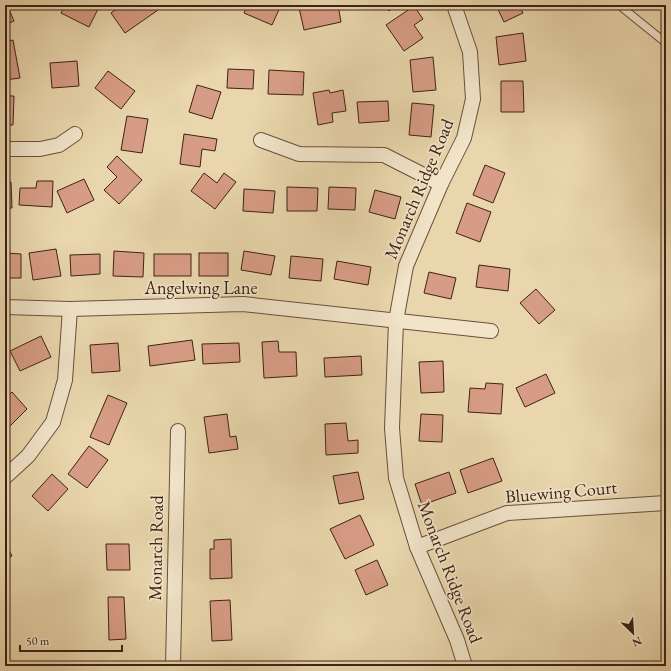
<svg xmlns="http://www.w3.org/2000/svg" width="671" height="671" font-family="'EB Garamond',serif">
<style>
.building{fill:#d79c85;stroke:#3e2215}
.lines{fill:none;stroke-linecap:round;stroke-linejoin:round}
.service-casing{stroke:#694f3b;stroke-width:9}
.minor-casing{stroke:#694f3b;stroke-width:16}
.service{stroke:#f1e4c9;stroke-width:7}
.minor{stroke:#f1e4c9;stroke-width:14}
.labels{text-anchor:middle;stroke-width:3.5;stroke-linejoin:round;paint-order:stroke}
.street-label{font-size:18px;fill:#3e2215;stroke:#f1e4c9}
</style>
<rect width="100%" height="100%" fill="#e9d6ac"/>
<filter id="stains"><feTurbulence type="fractalNoise" baseFrequency=".005" numOctaves="4"/><feColorMatrix values="0 0 0 0 .2 0 0 0 0 .09 0 0 0 0 .02 0 0 0 .5 -.17"/></filter>
<radialGradient id="worn" r=".72"><stop offset=".6" stop-color="#630" stop-opacity="0"/><stop offset="1" stop-color="#630" stop-opacity=".3"/></radialGradient>
<g class="building">
<polygon points="5,5 7,5 14,21 5,25"/>
<polygon points="65,5 100,5 89,27 61,13"/>
<polygon points="122,5 154,5 158,10 125,33 111,13"/>
<polygon points="248,5 281,5 272,25 244,13"/>
<polygon points="312,5 338,5 341,22 304,30 299,8"/>
<polygon points="383,5 395,5 389,11"/>
<polygon points="484,5 496,5 486,9"/>
<polygon points="496,5 519,5 523,13 504,22"/>
<polygon points="414,6 423,19 414,25 423,38 404,51 386,25"/>
<polygon points="523,33 526,61 499,65 496,37"/>
<polygon points="13,40 20,78 5,80 5,42"/>
<polygon points="433,57 436,90 413,92 410,60"/>
<polygon points="77,61 79,86 52,88 50,63"/>
<polygon points="228,69 254,70 253,89 227,88"/>
<polygon points="269,70 304,72 303,95 268,94"/>
<polygon points="108,71 135,91 121,109 95,88"/>
<polygon points="501,81 523,81 524,112 501,112"/>
<polygon points="197,85 221,92 212,119 189,112"/>
<polygon points="329,90 330,93 343,90 346,111 332,113 333,122 318,125 313,93"/>
<polygon points="5,96 14,96 13,125 5,125"/>
<polygon points="388,101 389,121 359,123 357,102"/>
<polygon points="412,103 434,105 431,137 409,135"/>
<polygon points="127,116 148,119 142,153 121,150"/>
<polygon points="184,134 217,139 215,151 202,149 200,167 180,164"/>
<polygon points="117,156 142,180 119,204 104,190 117,177 107,167"/>
<polygon points="485,165 505,173 493,203 473,195"/>
<polygon points="204,173 217,183 224,173 236,182 215,209 191,191"/>
<polygon points="84,179 94,200 67,213 57,191"/>
<polygon points="37,181 53,181 52,207 19,205 20,188 36,188"/>
<polygon points="5,182 11,182 12,208 5,208"/>
<polygon points="287,187 318,188 317,211 287,211"/>
<polygon points="329,187 356,188 355,210 328,209"/>
<polygon points="244,189 275,191 273,213 243,211"/>
<polygon points="375,190 401,197 395,219 369,212"/>
<polygon points="467,203 491,212 480,242 456,233"/>
<polygon points="56,249 61,276 33,280 29,253"/>
<polygon points="114,251 144,253 143,277 113,276"/>
<polygon points="244,251 275,256 271,275 241,270"/>
<polygon points="5,253 21,254 21,278 5,278"/>
<rect x="199" y="253" width="29" height="23"/>
<polygon points="100,254 100,274 71,276 70,255"/>
<rect x="154" y="254" width="37" height="22"/>
<polygon points="291,256 323,259 321,281 289,278"/>
<polygon points="337,261 371,267 368,285 334,279"/>
<polygon points="479,265 510,269 508,291 476,287"/>
<polygon points="429,272 456,278 451,299 424,293"/>
<polygon points="536,289 555,310 539,324 520,303"/>
<polygon points="41,336 51,357 20,371 10,351"/>
<polygon points="192,340 195,360 150,366 148,346"/>
<polygon points="278,341 279,352 296,352 297,376 264,378 262,342"/>
<polygon points="118,343 120,371 92,373 90,345"/>
<polygon points="239,343 240,362 203,364 202,344"/>
<polygon points="361,356 362,375 325,377 324,358"/>
<polygon points="443,361 444,392 421,393 419,362"/>
<polygon points="546,374 555,393 525,407 516,388"/>
<polygon points="486,383 503,384 501,414 468,412 470,388 485,389"/>
<polygon points="12,392 27,409 5,431 5,399"/>
<polygon points="108,395 127,403 109,445 90,437"/>
<polygon points="227,414 230,437 236,436 238,449 209,453 204,417"/>
<polygon points="421,414 443,415 442,442 419,441"/>
<polygon points="346,423 348,441 358,440 358,453 326,455 325,424"/>
<polygon points="89,446 108,460 87,488 68,474"/>
<polygon points="493,458 502,481 468,493 460,470"/>
<polygon points="358,472 364,499 339,504 333,476"/>
<polygon points="449,472 456,493 422,505 415,484"/>
<polygon points="52,474 68,489 48,511 32,496"/>
<polygon points="360,515 374,545 345,559 330,529"/>
<polygon points="231,539 232,578 210,579 210,549 214,549 214,540"/>
<polygon points="5,542 12,556 5,559"/>
<polygon points="106,544 129,544 130,570 107,570"/>
<polygon points="377,560 388,585 366,595 355,570"/>
<polygon points="108,597 124,597 126,639 109,640"/>
<polygon points="230,600 232,640 212,641 210,601"/>
</g>
<g class="lines">
<defs>
<polyline id="service" points="619,5 666,43"/>
<g id="minor">
<polyline points="454,5 470,52 473,99 464,138 441,184 406,266 396,321 392,428 396,478 417,547 457,640 465,666"/>
<polyline points="261,140 299,154 384,155 441,184"/>
<polyline points="5,149 40,149 59,145 75,134"/>
<polyline points="5,307 70,309 243,304 491,331"/>
<polyline points="5,477 28,456 53,422 65,380 70,309"/>
<polyline points="417,547 507,513 666,503"/>
<polyline points="173,666 178,431"/>
</g>
</defs>
<use href="#service" class="service-casing"/>
<use href="#minor" class="minor-casing"/>
<use href="#service" class="service"/>
<use href="#minor" class="minor"/>
</g>
<g class="labels">
<g class="street-label">
<text transform="translate(419 189) rotate(-67)" y="6">Monarch Ridge Road</text>
<text x="201" y="294">Angelwing Lane</text>
<text transform="translate(561 492) rotate(-5)" y="6">Bluewing Court</text>
<text transform="translate(156 548) rotate(-89)" y="6">Monarch Road</text>
<text transform="translate(450 572) rotate(69)" y="6">Monarch Ridge Road</text>
</g>
</g>
<rect width="671" height="671" fill="none" stroke="#e9d6ac" stroke-width="20"/>
<rect x="6" y="6" width="659" height="659" fill="none" stroke="#3e2215" stroke-width="2"/>
<rect x="10" y="10" width="651" height="651" fill="none" stroke="#3e2215"/>
<g transform="translate(633 633) rotate(155)" stroke="#f1e4c9" stroke-width="3" paint-order="stroke">
<path d="M0-3L7 15L0 10L-7 15Z" fill="#3e2215"/>
<text y="-6" font-size="11" font-weight="bold" text-anchor="middle" fill="#3e2215">N</text>
</g>
<path d="M20 645v6h102v-6" fill="none" stroke="#3e2215" stroke-width="2"/>
<text x="26" y="645" font-size="12" fill="#3e2215" stroke="#f1e4c9" stroke-width="3" paint-order="stroke">50 m</text>
<rect width="100%" height="100%" filter="url(#stains)"/>
<rect width="100%" height="100%" fill="url(#worn)"/>
</svg>
